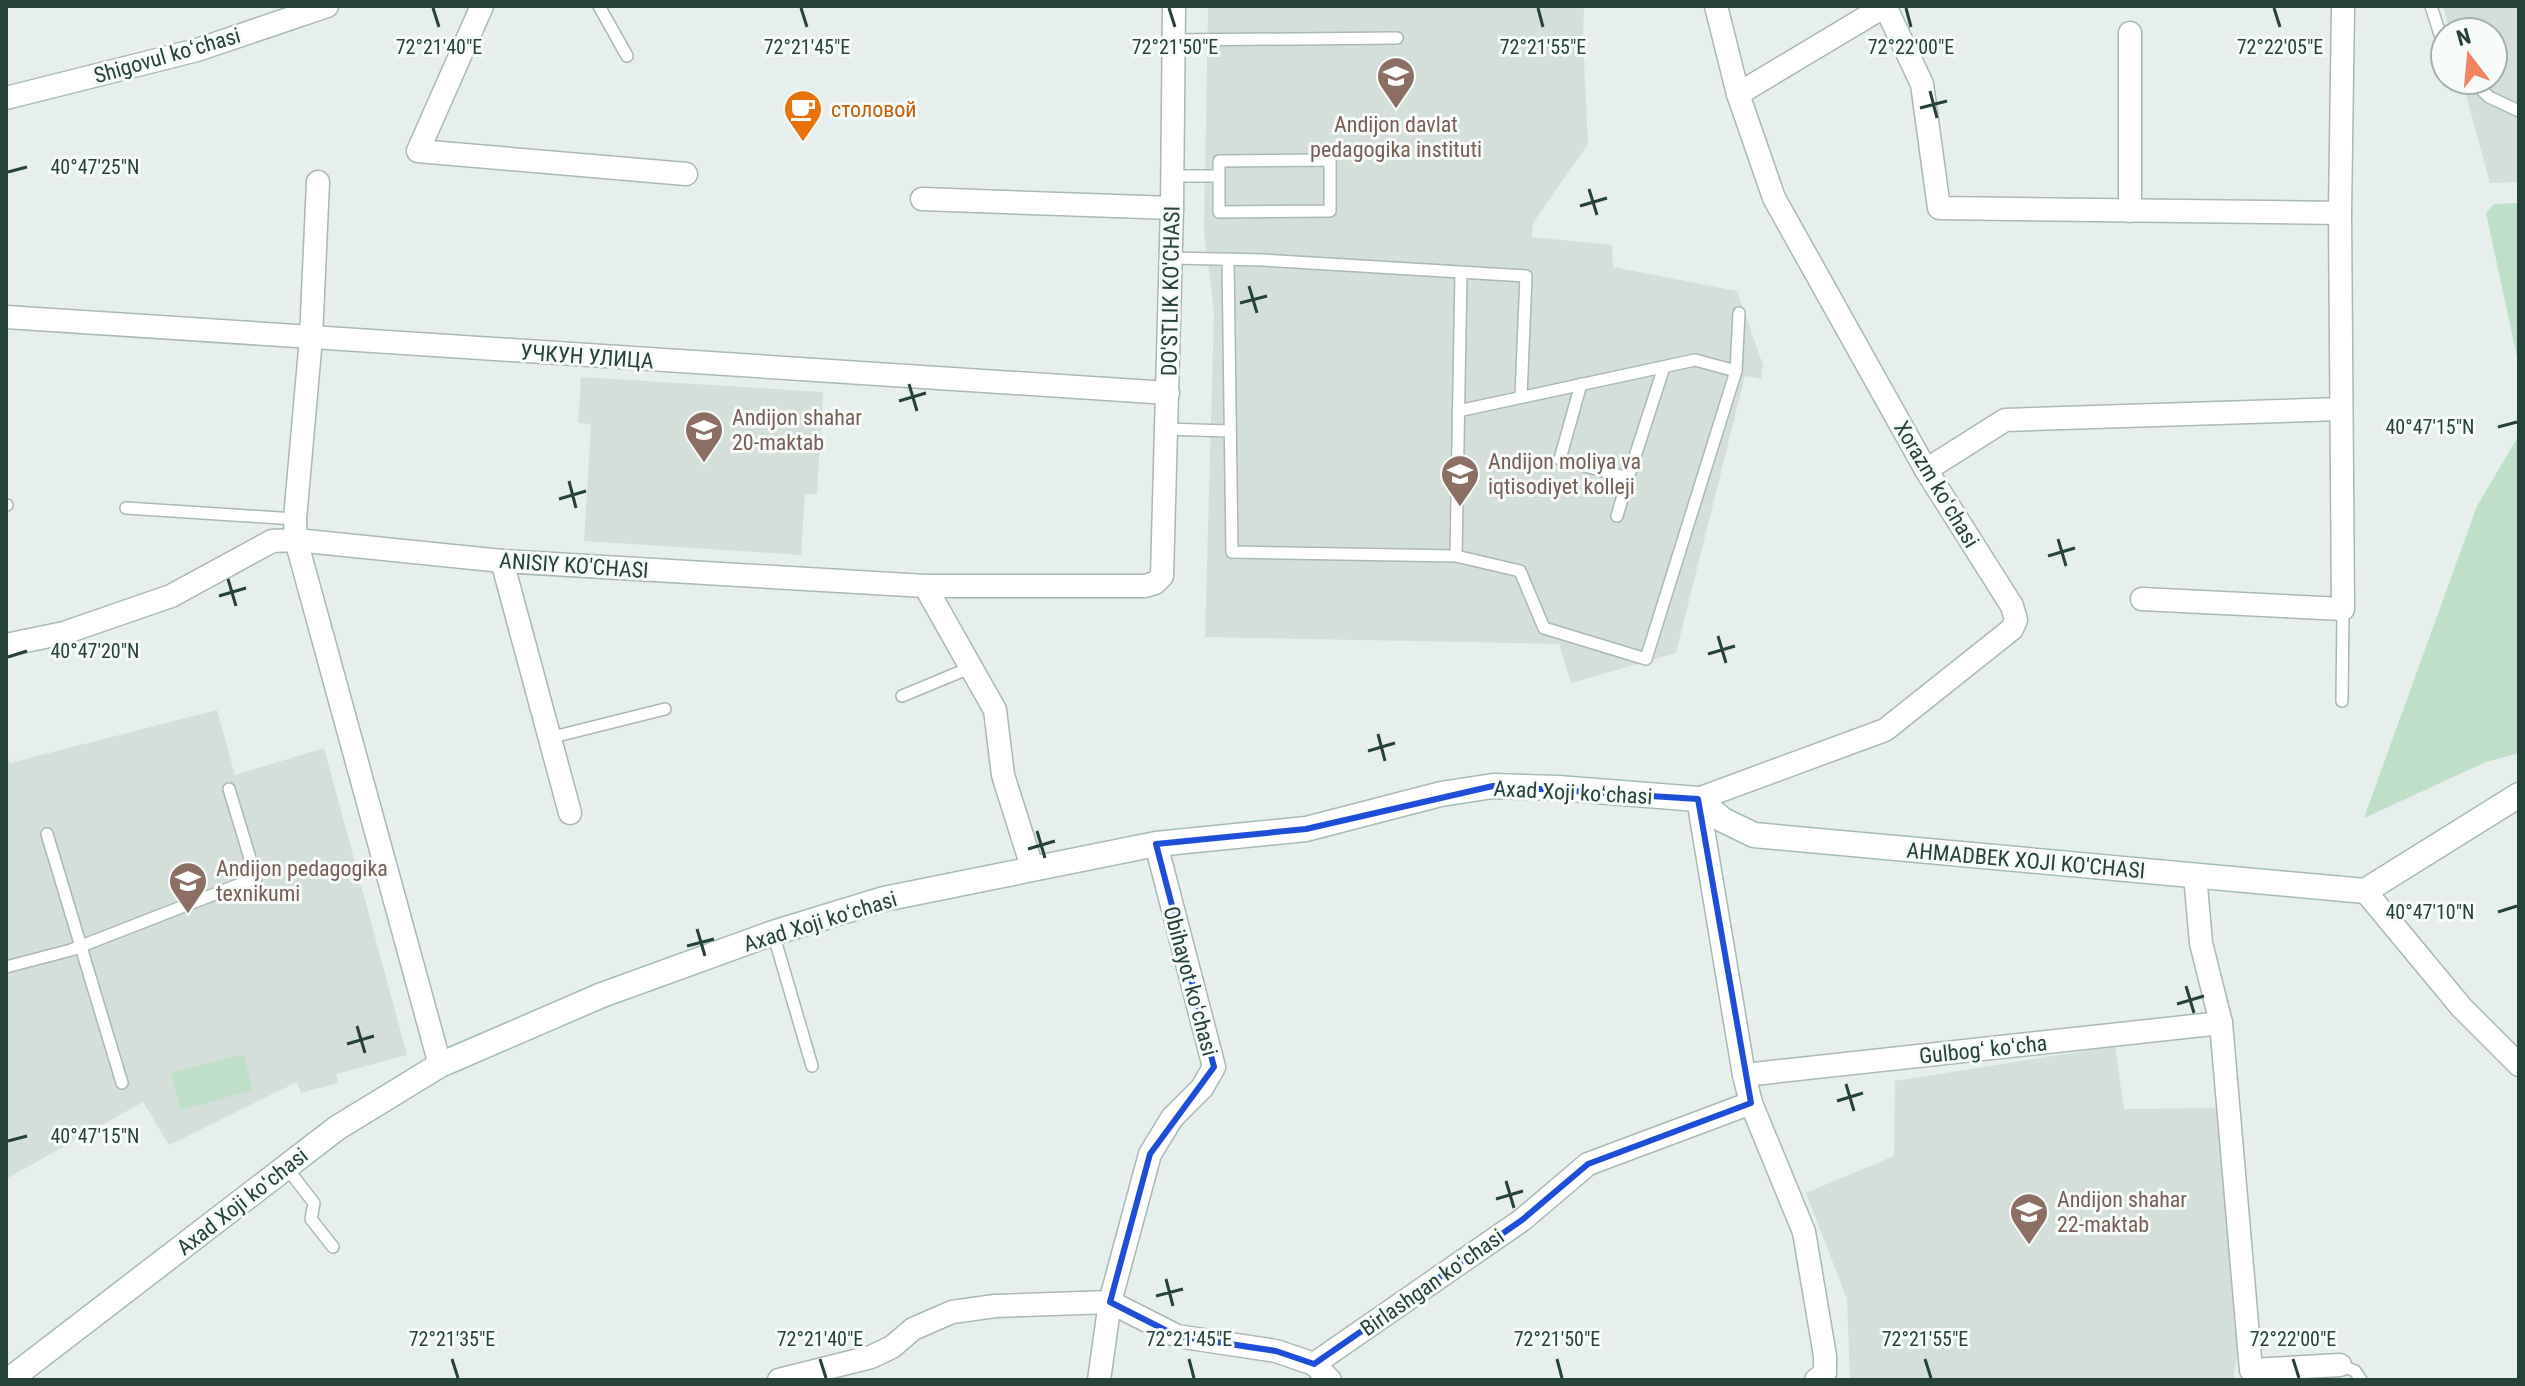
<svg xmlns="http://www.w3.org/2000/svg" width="2525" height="1386" font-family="'Roboto Condensed',sans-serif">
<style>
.built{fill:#d4dfda}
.green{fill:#bfe0c8}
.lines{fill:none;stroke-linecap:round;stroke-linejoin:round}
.lane-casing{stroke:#a8b8b2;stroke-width:14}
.street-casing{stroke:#a8b8b2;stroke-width:25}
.secondary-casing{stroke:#a4bbb3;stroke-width:27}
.lane{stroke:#fff;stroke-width:11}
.street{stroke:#fff;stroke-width:22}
.secondary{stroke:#fff;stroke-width:24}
.marked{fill:none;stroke:#1d4ed8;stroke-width:6;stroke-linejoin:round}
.ticks{fill:none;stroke:#24423a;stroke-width:3}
.labels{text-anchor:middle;stroke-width:6;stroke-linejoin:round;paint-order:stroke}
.street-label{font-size:22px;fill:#24423a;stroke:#f7fbf9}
.food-label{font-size:22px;fill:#c56008;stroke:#f7fbf9;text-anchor:start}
.education-label{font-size:22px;fill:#785e54;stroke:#f7fbf9;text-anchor:start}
.ticks-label{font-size:20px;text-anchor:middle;fill:#24423a;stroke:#f7fbf9;stroke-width:6;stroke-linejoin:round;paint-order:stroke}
</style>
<rect width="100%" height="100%" fill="#e6efeb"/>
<g class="built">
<polygon points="1208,6 1584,6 1583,38 1588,144 1533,223 1532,237 1612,245 1613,267 1737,291 1763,365 1761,379 1745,376 1676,653 1571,683 1559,644 1205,637 1214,311 1204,231"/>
<polygon points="2443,6 2519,6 2519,182 2490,183 2462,80 2493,80 2493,32 2450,32"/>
<polygon points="581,377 823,392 817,494 805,494 801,555 584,541 591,424 578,423"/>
<polygon points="217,710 235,775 324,748 407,1055 336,1074 338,1083 301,1093 297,1082 169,1145 143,1102 6,1179 6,753 10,763"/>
<polygon points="2115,1046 2124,1109 2218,1108 2240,1341 2233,1380 1850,1380 1847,1299 1806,1193 1894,1156 1895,1081"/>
</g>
<g class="green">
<polygon points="2519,203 2519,377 2517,357 2486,213 2494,204"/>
<polygon points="2519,435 2519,753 2486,762 2364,818 2477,506"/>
<polygon points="243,1054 253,1090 181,1110 171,1073"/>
</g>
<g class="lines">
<defs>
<g id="lane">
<polyline points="599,6 627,56"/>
<polyline points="2431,6 2445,50"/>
<polyline points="1174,40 1397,38"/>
<polyline points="2472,80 2489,97 2519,111"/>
<polyline points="1172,176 1219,176 1219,161 1330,160 1330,211 1219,212 1219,176"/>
<polyline points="1171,258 1263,260 1526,276 1521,396"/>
<polyline points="1228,259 1232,552 1456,556 1520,571 1544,628 1646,659 1736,371 1739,313"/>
<polyline points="1581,384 1560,459 1628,478 1664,367"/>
<polyline points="1458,411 1695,360 1736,371"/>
<polyline points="1166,429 1228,431"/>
<polyline points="6,505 7,505"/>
<polyline points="126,508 295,519"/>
<polyline points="1617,516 1628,478"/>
<polyline points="1456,556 1461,273"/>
<polyline points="902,696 972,667"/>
<polyline points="2342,701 2343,609"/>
<polyline points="549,738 665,709"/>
<polyline points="47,834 122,1083"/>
<polyline points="773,933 812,1066"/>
<polyline points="6,967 71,950 256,878 229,789"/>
<polyline points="286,1167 314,1203 311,1219 333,1247"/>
<polyline points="2340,1365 2355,1371 2361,1380"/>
</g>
<g id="street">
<polyline points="482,6 418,151 686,174"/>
<polyline points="1716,6 1738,94 1774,198 1926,470 2012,606 2016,620 2012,629 1885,730 1698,799 1744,1075 1751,1103 1804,1232 1825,1356 1825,1373 1816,1380"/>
<polyline points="1885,6 1922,84 1939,208 2340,213"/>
<polyline points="2130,33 2130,211"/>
<polyline points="1738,94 1885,6"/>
<polyline points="6,98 197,50 327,6"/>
<polyline points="318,182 311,338 295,519 296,540 440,1065"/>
<polyline points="922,199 1172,208"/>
<polyline points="6,317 1168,393"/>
<polyline points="1926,470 2005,420 2341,409"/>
<polyline points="502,561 570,813"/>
<polyline points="925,586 995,710 1003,775 1032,867"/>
<polyline points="2142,599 2343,609 2340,213 2343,6"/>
<polyline points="6,645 64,633 171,596 272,541 296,540 502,561 925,586 1145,586 1155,583 1162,576 1172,208 1174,6"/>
<polyline points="2195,875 2201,943 2221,1023 2251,1370 2340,1365"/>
<polyline points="2365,891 2462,1008 2519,1065"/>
<polyline points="1744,1075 2221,1023"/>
<polyline points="1314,1364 1330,1380"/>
<polyline points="779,1380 871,1357 892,1347 913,1329 952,1312 995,1306 1110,1302 1177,1336 1276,1351 1314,1364 1522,1220 1588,1164 1751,1103"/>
<polyline points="1099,1380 1110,1302 1150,1154 1172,1118 1202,1088 1214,1067 1156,844"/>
</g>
<polyline id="secondary" points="9,1380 337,1128 440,1065 602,995 773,933 884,899 1156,844 1306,829 1441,794 1493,786 1558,788 1698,799 1723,820 1754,835 2365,891 2519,795"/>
</defs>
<use href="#lane" class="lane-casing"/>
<use href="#street" class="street-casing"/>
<use href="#secondary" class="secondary-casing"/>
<use href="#lane" class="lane"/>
<use href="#street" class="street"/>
<use href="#secondary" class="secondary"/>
</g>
<path class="marked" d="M1493,786L1698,799L1751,1103L1588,1164L1522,1220L1314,1364L1276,1351L1177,1336L1110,1302L1150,1154L1214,1067L1156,844L1306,829Z"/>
<path class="ticks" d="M433,8L439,27M801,8L807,27M1169,8L1175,27M1538,8L1543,27M1906,8L1911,27M2274,8L2280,27M1930,91L1937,118M1920,108L1947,101M8,172L27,167M1589,189L1597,215M1580,206L1607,198M1249,286L1257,313M1240,303L1267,296M909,384L917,411M899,401L926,393M2498,427L2517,422M569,481L576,508M559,499L586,491M2058,539L2066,566M2048,556L2075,548M228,579L236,606M219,596L246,588M1718,636L1726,663M1708,654L1735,646M8,657L27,651M1378,734L1385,761M1368,751L1395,743M1037,831L1045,858M1028,849L1055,841M2498,912L2517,906M697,929L705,956M687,946L714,939M2186,986L2194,1013M2177,1004L2204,996M357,1026L365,1053M347,1044L374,1036M1846,1084L1854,1111M1837,1101L1863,1093M8,1141L27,1136M1506,1181L1514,1208M1496,1199L1523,1191M1166,1279L1173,1306M1156,1296L1183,1289M452,1359L458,1378M820,1359L826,1378M1189,1359L1194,1378M1557,1359L1562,1378M1925,1359L1931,1378M2293,1359L2299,1378"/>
<defs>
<symbol id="university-pin" viewBox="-11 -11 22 30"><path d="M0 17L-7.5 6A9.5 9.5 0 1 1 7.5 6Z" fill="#8d6e63" stroke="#f7fbf9"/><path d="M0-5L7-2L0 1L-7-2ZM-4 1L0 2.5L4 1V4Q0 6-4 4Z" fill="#fff"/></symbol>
<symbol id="cafe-pin" viewBox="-11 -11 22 30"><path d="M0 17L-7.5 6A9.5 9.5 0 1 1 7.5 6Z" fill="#e8710a" stroke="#f7fbf9"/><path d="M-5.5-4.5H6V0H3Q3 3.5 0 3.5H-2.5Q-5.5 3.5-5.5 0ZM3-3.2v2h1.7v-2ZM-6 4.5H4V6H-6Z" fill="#fff"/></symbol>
<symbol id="school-pin" viewBox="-11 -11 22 30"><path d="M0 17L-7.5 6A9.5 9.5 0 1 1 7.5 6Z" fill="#8d6e63" stroke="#f7fbf9"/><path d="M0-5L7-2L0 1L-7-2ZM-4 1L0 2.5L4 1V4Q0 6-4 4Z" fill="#fff"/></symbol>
</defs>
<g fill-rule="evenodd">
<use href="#university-pin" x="1374" y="54" width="44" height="60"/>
<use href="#cafe-pin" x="781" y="87" width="44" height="60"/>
<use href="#school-pin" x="682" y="408" width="44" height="60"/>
<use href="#university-pin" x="1438" y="452" width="44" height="60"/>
<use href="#university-pin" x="166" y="859" width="44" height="60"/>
<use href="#school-pin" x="2007" y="1190" width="44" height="60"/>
</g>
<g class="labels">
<g class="street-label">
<text transform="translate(167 55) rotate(-16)" y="8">Shigovul koʻchasi</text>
<text transform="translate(1170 291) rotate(-89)" y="8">DO'STLIK KO'CHASI</text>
<text transform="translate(587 356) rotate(4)" y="8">УЧКУН УЛИЦА</text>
<text transform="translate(1937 484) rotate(59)" y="8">Xorazm koʻchasi</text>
<text transform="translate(574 565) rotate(4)" y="8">ANISIY KO'CHASI</text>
<text transform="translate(1573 792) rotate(3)" y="8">Axad Xoji koʻchasi</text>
<text transform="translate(2026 860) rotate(5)" y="8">AHMADBEK XOJI KO'CHASI</text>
<text transform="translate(820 921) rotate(-17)" y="8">Axad Xoji koʻchasi</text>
<text transform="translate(1191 981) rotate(75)" y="8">Obihayot koʻchasi</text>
<text transform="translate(1983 1049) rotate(-6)" y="8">Gulbogʻ koʻcha</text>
<text transform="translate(242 1201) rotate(-38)" y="8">Axad Xoji koʻchasi</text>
<text transform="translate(1432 1282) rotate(-35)" y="8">Birlashgan koʻchasi</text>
</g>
<g class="food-label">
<text x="831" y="117">столовой</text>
</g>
<g class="education-label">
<text x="1396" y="132" text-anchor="middle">Andijon davlat<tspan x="1396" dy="25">pedagogika instituti</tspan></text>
<text x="732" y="425">Andijon shahar<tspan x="732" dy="25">20-maktab</tspan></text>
<text x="1488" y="469">Andijon moliya va<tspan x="1488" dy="25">iqtisodiyet kolleji</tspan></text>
<text x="216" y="876">Andijon pedagogika<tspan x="216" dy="25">texnikumi</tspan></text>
<text x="2057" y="1207">Andijon shahar<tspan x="2057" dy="25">22-maktab</tspan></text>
</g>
</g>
<g class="ticks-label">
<text x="439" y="54">72°21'40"E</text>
<text x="807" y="54">72°21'45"E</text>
<text x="1175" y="54">72°21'50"E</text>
<text x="1543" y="54">72°21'55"E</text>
<text x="1911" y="54">72°22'00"E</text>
<text x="2280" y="54">72°22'05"E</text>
<text x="95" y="174">40°47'25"N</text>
<text x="2430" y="434">40°47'15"N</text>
<text x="95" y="658">40°47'20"N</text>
<text x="2430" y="919">40°47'10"N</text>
<text x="95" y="1143">40°47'15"N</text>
<text x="452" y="1346">72°21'35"E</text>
<text x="820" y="1346">72°21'40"E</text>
<text x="1189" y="1346">72°21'45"E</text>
<text x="1557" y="1346">72°21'50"E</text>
<text x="1925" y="1346">72°21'55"E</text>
<text x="2293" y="1346">72°22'00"E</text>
</g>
<rect width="2525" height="1386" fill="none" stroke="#24423a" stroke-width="16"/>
<g transform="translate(2469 56) rotate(344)"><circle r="38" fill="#f7fbf9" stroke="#a3b1ad" stroke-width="2"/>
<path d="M0-6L14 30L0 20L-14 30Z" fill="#f4845f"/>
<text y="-12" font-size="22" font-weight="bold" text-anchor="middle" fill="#24423a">N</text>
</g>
</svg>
